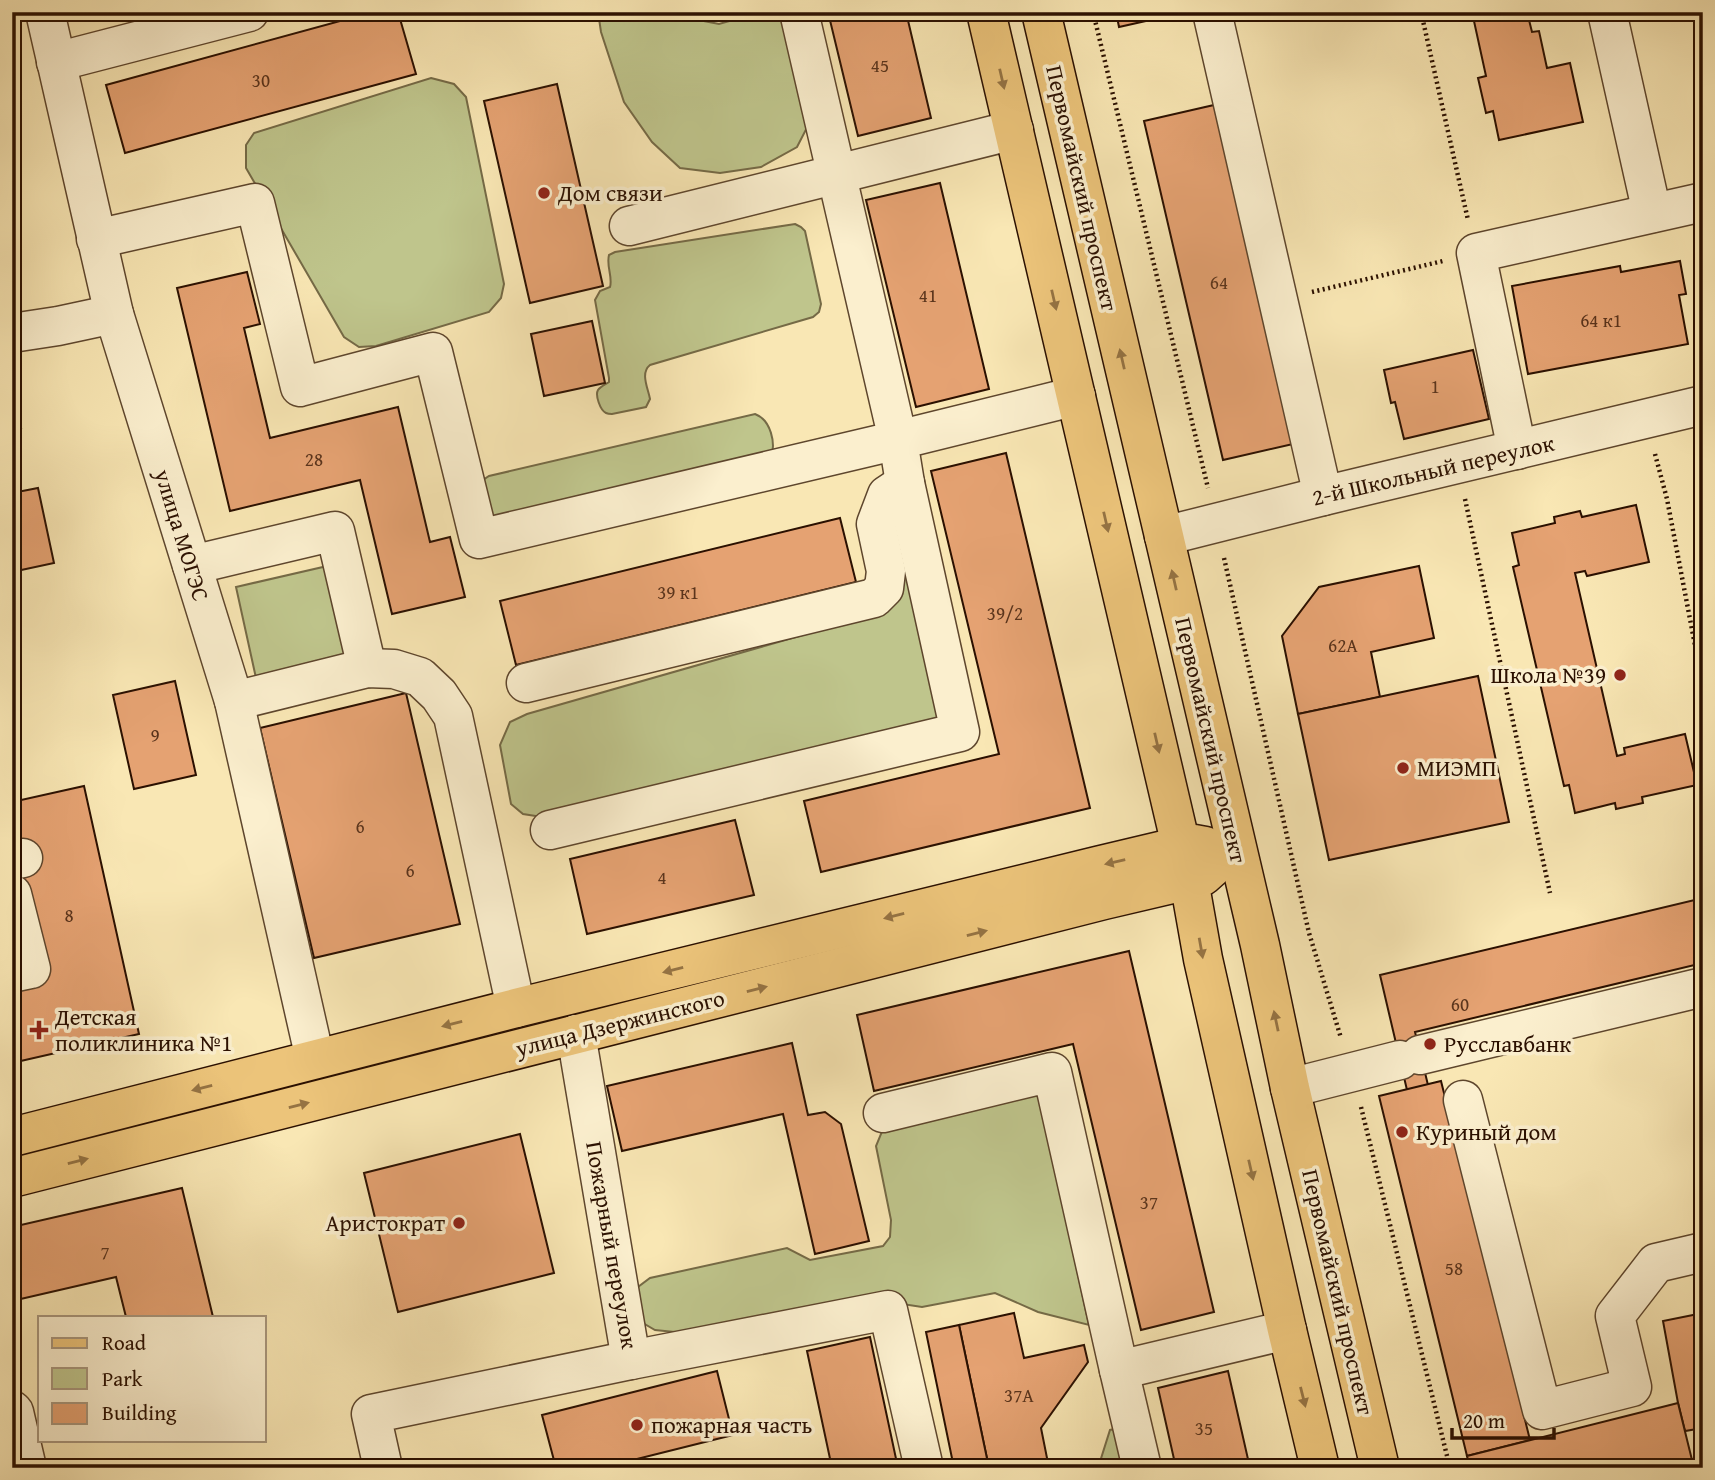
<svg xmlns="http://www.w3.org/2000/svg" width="1715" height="1480" font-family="'Gentium Book Plus',serif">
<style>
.green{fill:#bfc58c;stroke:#756a46;stroke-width:2}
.building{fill:#e5a272;stroke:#2b1000;stroke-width:2}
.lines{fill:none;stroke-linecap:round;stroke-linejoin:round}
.minor-casing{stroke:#5e462d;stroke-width:41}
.major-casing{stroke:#2b1000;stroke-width:41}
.path{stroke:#2b1000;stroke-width:4.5;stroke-dasharray:2 3.5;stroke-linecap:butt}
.minor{stroke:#fbefce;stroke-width:38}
.major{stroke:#ecc47a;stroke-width:38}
.oneway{fill:#957343}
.poi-dot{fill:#8f2418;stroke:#fbefce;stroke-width:2.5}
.labels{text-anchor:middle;stroke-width:7;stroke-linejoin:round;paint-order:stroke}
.number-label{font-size:19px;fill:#5a341c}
.street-label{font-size:23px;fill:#2b1000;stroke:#fbefce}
.poi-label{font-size:23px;fill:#2b1000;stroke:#fbefce;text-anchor:start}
</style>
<rect width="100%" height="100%" fill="#f9e7b4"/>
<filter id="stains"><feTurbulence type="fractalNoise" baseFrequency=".00286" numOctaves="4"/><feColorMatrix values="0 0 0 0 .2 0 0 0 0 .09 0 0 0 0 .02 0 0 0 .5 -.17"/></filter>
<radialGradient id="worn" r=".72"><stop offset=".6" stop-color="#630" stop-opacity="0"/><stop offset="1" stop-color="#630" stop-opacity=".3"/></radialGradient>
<g class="green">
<polygon points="598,12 696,12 704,21 719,24 761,12 789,13 814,114 797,147 761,167 720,173 680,168 652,142 624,102 601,32"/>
<polygon points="431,78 454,84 466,97 504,284 501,298 489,312 376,346 359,347 344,337 246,168 246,145 254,133"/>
<path d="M795,224L801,227L805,231L821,304L819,312L813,317L650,365C640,373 648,388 650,399L646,407L612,414C610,414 608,414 606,413C600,410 595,395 598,390C600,387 606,384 609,382V378L595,300L600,291L610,287C613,277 606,266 609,255L615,252Z"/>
<path d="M755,414C771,420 776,443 771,458L491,525L483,480L489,476Z"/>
<polygon points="891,504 949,717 542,817 523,814 511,804 500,745 510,722 527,714 876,614 892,607 898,593"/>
<polygon points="336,564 357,656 256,678 236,587"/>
<polygon points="1038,1090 1089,1325 1038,1312 995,1293 922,1307 876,1300 704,1335 655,1330 631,1316 630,1293 650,1278 787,1248 810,1260 883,1246 890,1237 891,1220 876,1146 883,1129"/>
<polygon points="1121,1428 1137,1468 1098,1468 1110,1430"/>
</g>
<g class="building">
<polygon points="373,12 398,12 416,74 125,153 106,85"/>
<polygon points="828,12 906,12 931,118 858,136"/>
<polygon points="1116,12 1186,12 1119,27"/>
<polygon points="1472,12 1527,12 1532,32 1539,31 1547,68 1570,63 1583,122 1499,140 1493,111 1486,113 1478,78 1486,76"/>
<polygon points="557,84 603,286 530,303 484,101"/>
<polygon points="1214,105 1293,444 1223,460 1144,121"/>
<polygon points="940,183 989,389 916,407 866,200"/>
<polygon points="1680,261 1686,294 1679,295 1688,344 1528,374 1512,286 1620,266 1621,272"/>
<polygon points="247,272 260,324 244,328 270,438 398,407 430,542 450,537 465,597 392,614 360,480 230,511 177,288"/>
<polygon points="592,321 605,383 544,396 531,334"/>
<polygon points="1473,350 1489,419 1404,439 1395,402 1391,403 1384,370"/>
<polygon points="12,388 21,428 12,429"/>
<polygon points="1006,453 1090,808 821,872 804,801 999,754 931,471"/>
<polygon points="38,488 54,563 12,572 12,493"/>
<polygon points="1636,505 1649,562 1587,576 1585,571 1575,573 1617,756 1625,754 1624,748 1685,734 1697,785 1642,797 1643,803 1616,809 1615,803 1575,813 1569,785 1564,786 1513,567 1519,565 1512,533 1555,523 1554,517 1580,511 1582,517"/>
<polygon points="840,518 856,582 516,665 500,601"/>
<polygon points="1419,566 1434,638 1371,652 1380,697 1298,714 1282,636 1319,587"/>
<polygon points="1478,676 1509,822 1329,860 1298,714"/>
<polygon points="175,681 196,775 134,789 113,695"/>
<polygon points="406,693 460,924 314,958 260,728"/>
<polygon points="84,786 139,1034 12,1063 12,802"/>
<polygon points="735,820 754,895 587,934 570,859"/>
<polygon points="1703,898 1703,963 1415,1032 1428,1085 1407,1090 1380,975"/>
<polygon points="1129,951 1214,1312 1141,1330 1073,1044 874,1091 857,1015"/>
<polygon points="792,1043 808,1115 825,1112 841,1124 869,1241 815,1254 783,1114 622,1151 607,1086"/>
<polygon points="1441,1081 1530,1440 1467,1456 1379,1096"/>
<polygon points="520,1134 554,1273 398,1312 364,1173"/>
<polygon points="182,1188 213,1317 126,1317 116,1277 12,1301 12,1227"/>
<polygon points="1014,1313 1024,1358 1084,1345 1088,1362 1041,1428 1049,1468 989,1468 959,1325"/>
<polygon points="1703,1313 1703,1428 1685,1431 1678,1403 1663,1321"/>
<polygon points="959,1325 989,1468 954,1468 926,1332"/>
<polygon points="870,1337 898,1468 832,1468 807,1351"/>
<polygon points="717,1371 733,1435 601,1468 556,1468 542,1415"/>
<polygon points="1228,1371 1250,1468 1176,1468 1158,1388"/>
<polygon points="1678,1403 1692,1460 1658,1468 1470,1468 1467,1456"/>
</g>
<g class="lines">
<defs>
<g id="minor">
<polyline points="45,12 114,314 234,701 315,1059"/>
<polyline points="1212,12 1323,496"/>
<polyline points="1607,12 1652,213"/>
<polyline points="56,62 249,12"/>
<polyline points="629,226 1014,130"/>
<polyline points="96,239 255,203 300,387 433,352 479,539 898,440 799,12"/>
<polyline points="12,333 58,326 114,314"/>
<polyline points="1517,450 1476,253 1703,202"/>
<polyline points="1164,536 1323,496 1703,405"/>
<polyline points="192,565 335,531 367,668"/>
<polyline points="526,683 874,598 884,588 886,571 876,524 887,495 905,483"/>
<polyline points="234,701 367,668 394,669 420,677 439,695 453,716 516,1008"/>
<polyline points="550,830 960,732 905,483 898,440 1076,396"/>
<polyline points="12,860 23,858"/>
<polyline points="12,894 31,969 12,973"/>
<polyline points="1420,1055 1703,987"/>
<polyline points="1290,1088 1400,1060"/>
<polyline points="1463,1100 1542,1410 1632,1387 1615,1316 1656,1263 1703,1252"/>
<polyline points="883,1113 1052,1072 1119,1370 1287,1330"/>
<polyline points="631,1360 888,1310 924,1468"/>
<polyline points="1119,1370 1142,1468"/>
<polyline points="12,1410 14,1412 27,1468"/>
<polyline points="383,1468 371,1414 631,1360 576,1034"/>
</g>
<g id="major">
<polyline points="986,12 1189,880 1203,959 1287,1330 1320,1468"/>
<polyline points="1041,12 1260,945 1290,1088 1380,1468"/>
<polyline points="12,1137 516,1008 1097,866 1181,846 1194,844 1205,846"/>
<polyline points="12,1178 1104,900 1189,880 1203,876 1212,868"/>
</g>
</defs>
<use href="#minor" class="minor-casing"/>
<use href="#major" class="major-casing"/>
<g class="path">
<polyline points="1093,12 1208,488"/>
<polyline points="1421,12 1468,220"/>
<polyline points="1312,292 1443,261"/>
<polyline points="1655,454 1667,499 1703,687"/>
<polyline points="1465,499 1550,893"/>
<polyline points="1224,558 1309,933 1341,1038"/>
<polyline points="1361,1107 1450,1468"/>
</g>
<use href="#minor" class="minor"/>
<use href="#major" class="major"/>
</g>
<defs><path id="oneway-solid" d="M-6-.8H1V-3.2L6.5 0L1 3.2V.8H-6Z" transform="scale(1.75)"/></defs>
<g class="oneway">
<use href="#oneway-solid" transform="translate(1002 79) rotate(77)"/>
<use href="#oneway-solid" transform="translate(1054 300) rotate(77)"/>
<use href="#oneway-solid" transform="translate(1122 359) rotate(-103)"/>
<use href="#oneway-solid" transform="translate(1106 522) rotate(77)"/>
<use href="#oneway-solid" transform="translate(1174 580) rotate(-103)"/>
<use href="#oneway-solid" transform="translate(1157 743) rotate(77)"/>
<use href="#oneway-solid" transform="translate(1115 862) rotate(167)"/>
<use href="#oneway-solid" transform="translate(894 916) rotate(166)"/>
<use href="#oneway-solid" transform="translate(977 933) rotate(-14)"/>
<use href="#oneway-solid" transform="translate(1201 948) rotate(80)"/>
<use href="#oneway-solid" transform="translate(673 970) rotate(166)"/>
<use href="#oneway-solid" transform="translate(757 989) rotate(-14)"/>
<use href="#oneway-solid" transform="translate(1276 1021) rotate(-102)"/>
<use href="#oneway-solid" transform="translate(452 1024) rotate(166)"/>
<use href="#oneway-solid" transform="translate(202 1088) rotate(166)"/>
<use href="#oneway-solid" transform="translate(299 1105) rotate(-14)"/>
<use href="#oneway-solid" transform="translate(78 1161) rotate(-14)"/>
<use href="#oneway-solid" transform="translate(1251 1170) rotate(77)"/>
<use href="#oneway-solid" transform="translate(1303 1397) rotate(76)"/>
</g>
<g class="poi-dot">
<circle cx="544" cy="193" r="7"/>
<circle cx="1620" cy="675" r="7"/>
<circle cx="1403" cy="768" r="7"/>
<path d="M35.5 1019.5h7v7h7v7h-7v7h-7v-7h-7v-7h7z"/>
<circle cx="1430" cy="1044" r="7"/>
<circle cx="1402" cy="1132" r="7"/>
<circle cx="459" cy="1223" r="7"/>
<circle cx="637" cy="1425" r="7"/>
</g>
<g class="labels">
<g class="number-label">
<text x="880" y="72">45</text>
<text x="261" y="87">30</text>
<text x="1219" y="289">64</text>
<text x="928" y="302">41</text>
<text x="1601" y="327">64 к1</text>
<text x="1435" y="393">1</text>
<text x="314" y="466">28</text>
<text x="678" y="599">39 к1</text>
<text x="1005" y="620">39/2</text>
<text x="1343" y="652">62А</text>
<text x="155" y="742">9</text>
<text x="360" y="833">6</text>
<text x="410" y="877">6</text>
<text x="662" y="884">4</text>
<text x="69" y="922">8</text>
<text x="1460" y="1011">60</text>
<text x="1149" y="1209">37</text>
<text x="105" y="1259">7</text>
<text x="1454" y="1275">58</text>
<text x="1019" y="1402">37А</text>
<text x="1204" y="1435">35</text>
</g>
<g class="street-label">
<text transform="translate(1082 188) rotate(77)" y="8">Первомайский проспект</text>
<text transform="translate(1433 470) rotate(-13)" y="8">2-й Школьный переулок</text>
<text transform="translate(182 535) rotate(73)" y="8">улица МОГЭС</text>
<text transform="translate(1211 740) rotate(77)" y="8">Первомайский проспект</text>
<text transform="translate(620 1023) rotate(-14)" y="8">улица Дзержинского</text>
<text transform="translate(612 1245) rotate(80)" y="8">Пожарный переулок</text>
<text transform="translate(1338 1292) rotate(77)" y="8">Первомайский проспект</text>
</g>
<g class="poi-label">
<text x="558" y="201">Дом связи</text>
<text x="1606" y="683" text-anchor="end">Школа №39</text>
<text x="1417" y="776">МИЭМП</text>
<text x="55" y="1025">Детская<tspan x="55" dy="26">поликлиника №1</tspan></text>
<text x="1444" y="1052">Русславбанк</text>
<text x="1416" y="1140">Куриный дом</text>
<text x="445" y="1231" text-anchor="end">Аристократ</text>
<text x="651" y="1433">пожарная часть</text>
</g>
</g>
<rect width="1715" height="1480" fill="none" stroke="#f9e7b4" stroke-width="42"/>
<rect x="14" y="14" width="1687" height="1452" fill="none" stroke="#2b1000" stroke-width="3.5"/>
<rect x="21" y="21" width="1673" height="1438" fill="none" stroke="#2b1000" stroke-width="2"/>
<rect x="38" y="1316" width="228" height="126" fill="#fbefce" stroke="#a8967c" stroke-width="2"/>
<rect x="52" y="1338" width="35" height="10" fill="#ecc47a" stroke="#a8967c" stroke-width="2"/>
<text x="102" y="1350" font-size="21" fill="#2b1000">Road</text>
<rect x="52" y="1368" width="35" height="21" fill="#bfc58c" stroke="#a8967c" stroke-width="2"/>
<text x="102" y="1386" font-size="21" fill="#2b1000">Park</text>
<rect x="52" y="1403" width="35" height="21" fill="#e5a272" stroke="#a8967c" stroke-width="2"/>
<text x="102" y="1420" font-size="21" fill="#2b1000">Building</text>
<path d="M1452 1428v10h102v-10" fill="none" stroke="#2b1000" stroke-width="3.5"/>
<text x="1463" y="1428" font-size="21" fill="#2b1000" stroke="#fbefce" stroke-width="5" paint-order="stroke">20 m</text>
<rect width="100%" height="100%" filter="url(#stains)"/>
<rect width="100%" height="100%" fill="url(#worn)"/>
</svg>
